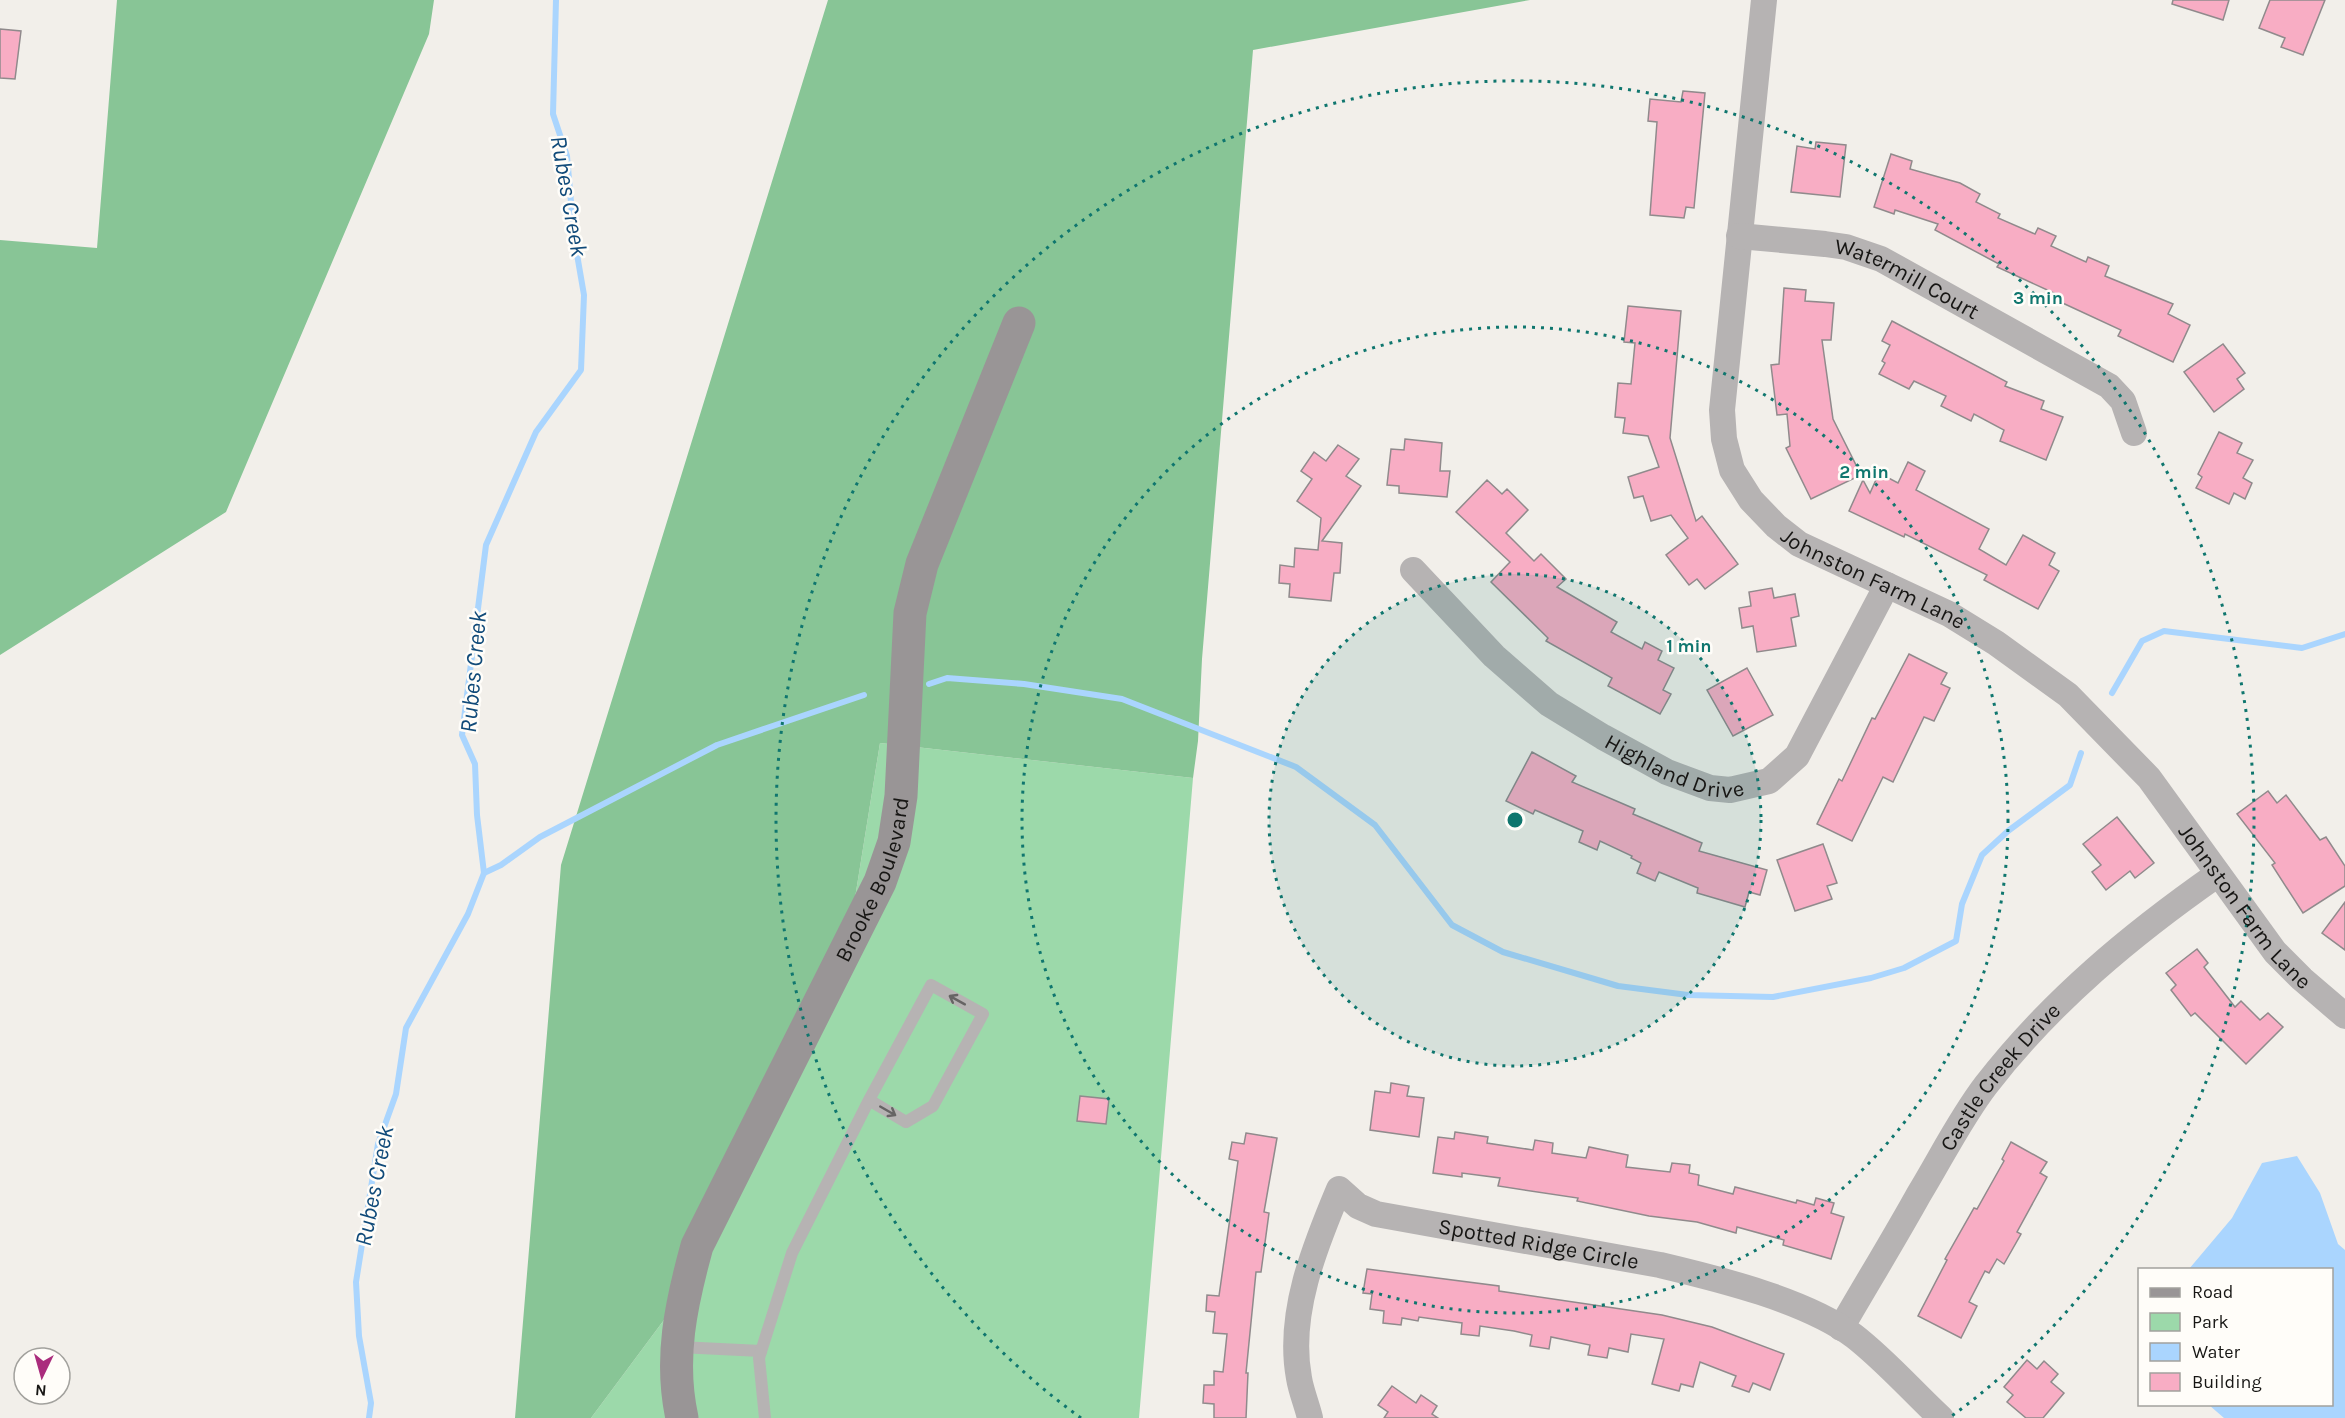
<svg xmlns="http://www.w3.org/2000/svg" width="2345" height="1418" font-family="Karla,sans-serif">
<style>
.green{fill:#9cd9aa}
.forest{fill:#88c596}
.water{fill:#aad5fe}
.lines{fill:none;stroke-linecap:round;stroke-linejoin:round}
.stream{stroke:#aad5fe;stroke-width:6}
.building{fill:#f8adc4;stroke:#908a8c;stroke-width:1.5}
.lane{stroke:#b6b3b3;stroke-width:12}
.street{stroke:#b6b3b3;stroke-width:26}
.secondary{stroke:#999596;stroke-width:33}
.oneway{stroke:#666464}
.ring{fill:none;stroke:#0f766e;stroke-width:3;stroke-dasharray:3 6}
.labels{text-anchor:middle;stroke-width:5;stroke-linejoin:round;paint-order:stroke}
.street-label{font-size:22px;fill:#171614;stroke:#fffdf9}
.water-label{font-size:24px;font-style:italic;fill:#104a79;stroke:#fffdf9}
.centre{fill:#0f766e;stroke:#fffdf9;stroke-width:3}
.ring-label{font-size:18px;text-anchor:middle;font-weight:bold;fill:#0f766e;stroke:#fffdf9;stroke-width:5;stroke-linejoin:round;paint-order:stroke}
</style>
<rect width="100%" height="100%" fill="#f2efea"/>
<polygon class="green" points="880,743 1193,778 1139,1418 591,1418 687,1289 850,929"/>
<g class="forest">
<polygon points="117,0 434,0 429,34 226,512 0,655 0,240 97,248"/>
<polygon points="828,0 1530,0 1253,50 1202,659 1198,741 1193,778 880,743 850,929 687,1289 591,1418 515,1418 561,865"/>
</g>
<polygon class="water" points="2297,1156 2320,1193 2338,1244 2345,1250 2345,1418 2224,1418 2209,1405 2332,1404 2332,1270 2189,1269 2232,1218 2262,1163"/>
<g class="lines">
<g class="stream">
<polyline points="929,684 947,678 1024,684 1122,699 1296,767 1375,825 1452,925 1503,952 1618,986 1688,995 1773,997 1871,978 1904,968 1956,941 1962,904 1982,855 2008,831 2070,785 2081,753"/>
<polyline points="2112,693 2142,641 2164,631 2302,648 2345,634"/>
<polyline points="484,873 501,865 540,837 717,745 864,695"/>
<polyline points="369,1418 371,1403 359,1336 356,1282 378,1144 396,1094 406,1028 468,914 484,873 477,815 475,764 462,735 486,545 536,432 581,370 584,295 574,237 567,156 553,114 556,0"/>
</g>
</g>
<g class="building">
<polygon points="2173,0 2229,0 2223,20 2172,4"/>
<polygon points="2270,0 2325,0 2303,55 2281,47 2285,38 2259,28"/>
<polygon points="0,29 21,31 15,79 0,78"/>
<polygon points="1683,91 1705,93 1694,208 1686,207 1684,218 1650,215 1657,122 1648,121 1650,99 1681,102"/>
<polygon points="1816,142 1846,145 1840,197 1791,192 1797,146 1815,149"/>
<polygon points="1891,154 1912,161 1910,169 1960,183 1980,194 1976,202 2000,214 1998,218 2035,234 2038,228 2056,236 2051,246 2086,262 2088,257 2109,266 2105,276 2173,304 2168,314 2190,325 2173,362 2118,336 2121,330 2054,299 2056,294 1997,267 1999,264 1935,230 1938,224 1895,210 1894,214 1874,207"/>
<polygon points="1784,288 1806,290 1805,301 1834,303 1831,340 1822,340 1833,419 1861,475 1811,499 1786,448 1790,446 1787,414 1777,415 1771,365 1779,364"/>
<polygon points="1628,306 1681,311 1670,438 1696,521 1702,516 1738,564 1705,589 1697,579 1689,585 1666,555 1688,538 1671,515 1651,521 1643,496 1634,498 1628,477 1659,467 1648,436 1623,433 1625,418 1615,417 1618,383 1631,384 1635,343 1624,342"/>
<polygon points="1892,321 2007,382 2005,386 2044,401 2041,409 2063,417 2046,460 2000,441 2004,430 1974,414 1971,421 1941,406 1946,396 1914,381 1909,389 1879,374 1885,363 1882,361 1890,345 1882,341"/>
<polygon points="2223,344 2245,373 2237,379 2244,389 2214,412 2184,372"/>
<polygon points="2219,432 2242,443 2237,453 2253,460 2243,478 2252,483 2245,499 2234,493 2229,504 2196,488 2202,477 2198,474"/>
<polygon points="1405,439 1442,443 1440,471 1450,471 1447,497 1399,493 1399,486 1387,485 1391,449 1404,450"/>
<polygon points="1338,445 1359,459 1346,476 1361,486 1322,541 1342,543 1340,573 1334,573 1331,601 1289,597 1290,584 1279,583 1280,565 1294,567 1295,548 1318,550 1321,518 1297,501 1312,479 1301,471 1314,452 1326,461"/>
<polygon points="1908,462 1925,471 1916,490 1989,529 1979,549 2006,565 2023,535 2055,553 2049,565 2059,571 2038,609 1984,580 1987,575 1905,534 1904,537 1849,511 1863,480 1870,493 1879,473 1898,483"/>
<polygon points="1487,480 1502,494 1507,489 1528,510 1506,533 1534,561 1541,554 1566,579 1557,587 1617,622 1611,632 1642,649 1645,642 1662,651 1658,660 1674,668 1663,690 1671,694 1660,714 1608,686 1612,678 1546,641 1548,638 1491,582 1510,562 1456,512"/>
<polygon points="1772,588 1774,598 1795,594 1799,616 1791,618 1796,646 1757,652 1753,626 1742,628 1739,608 1751,606 1749,592"/>
<polygon points="1909,654 1947,673 1941,684 1950,688 1934,721 1924,717 1893,782 1883,777 1852,841 1817,824 1839,779 1842,781 1872,718 1875,719"/>
<polygon points="1747,668 1773,715 1733,736 1707,690"/>
<polygon points="1532,752 1576,776 1572,782 1635,809 1633,814 1702,843 1699,851 1767,870 1760,895 1749,892 1745,907 1697,893 1698,888 1659,872 1655,881 1637,873 1641,863 1631,858 1632,856 1600,841 1597,850 1579,842 1583,831 1535,810 1533,814 1506,801"/>
<polygon points="2268,791 2277,803 2286,795 2320,840 2326,837 2345,866 2345,886 2303,913 2272,865 2275,863 2237,814"/>
<polygon points="2117,817 2154,863 2135,878 2130,871 2106,890 2092,872 2101,865 2083,844"/>
<polygon points="1823,844 1837,883 1827,886 1832,899 1795,911 1777,860"/>
<polygon points="2345,902 2345,950 2322,933"/>
<polygon points="2197,949 2208,963 2204,967 2235,1007 2241,1001 2260,1020 2268,1013 2283,1027 2246,1064 2195,1013 2191,1016 2171,990 2176,985 2166,973"/>
<polygon points="1391,1083 1409,1086 1407,1096 1424,1098 1419,1137 1370,1130 1375,1091 1390,1093"/>
<polygon points="1080,1096 1109,1099 1106,1124 1077,1121"/>
<polygon points="1455,1132 1488,1137 1487,1143 1533,1150 1535,1140 1553,1143 1552,1153 1586,1158 1589,1147 1628,1155 1626,1167 1670,1172 1672,1163 1690,1165 1689,1173 1699,1175 1698,1185 1733,1194 1735,1187 1796,1203 1797,1200 1814,1205 1816,1198 1834,1203 1831,1213 1844,1217 1831,1259 1783,1245 1784,1240 1737,1227 1736,1233 1697,1222 1649,1216 1577,1201 1578,1198 1498,1186 1500,1178 1462,1173 1462,1177 1433,1173 1438,1137 1454,1139"/>
<polygon points="1246,1133 1277,1138 1264,1212 1269,1213 1261,1272 1256,1272 1246,1373 1248,1373 1246,1418 1214,1418 1214,1404 1203,1403 1204,1385 1214,1385 1214,1371 1223,1372 1227,1334 1213,1333 1215,1312 1206,1311 1207,1295 1219,1296 1238,1161 1229,1159 1232,1142 1244,1144"/>
<polygon points="2011,1142 2047,1162 2040,1173 2047,1177 2017,1232 2021,1234 2004,1264 1997,1259 1989,1273 1985,1271 1969,1302 1977,1306 1961,1338 1918,1316 1947,1260 1945,1259 1974,1208 1977,1209 2004,1161 2002,1159"/>
<polygon points="1367,1269 1499,1286 1499,1291 1662,1315 1712,1327 1784,1354 1770,1390 1753,1383 1749,1392 1732,1386 1736,1376 1700,1362 1693,1387 1681,1384 1679,1391 1652,1384 1664,1339 1631,1334 1628,1352 1609,1348 1607,1358 1588,1355 1590,1345 1551,1337 1549,1349 1530,1346 1532,1335 1514,1331 1480,1326 1479,1336 1461,1334 1462,1323 1419,1317 1418,1321 1402,1318 1401,1325 1383,1323 1384,1311 1370,1309 1372,1294 1363,1293"/>
<polygon points="2027,1360 2037,1369 2044,1361 2058,1374 2051,1382 2064,1393 2043,1418 2026,1418 2007,1402 2013,1395 2004,1387"/>
<polygon points="1392,1386 1416,1403 1421,1395 1437,1406 1432,1414 1438,1418 1384,1418 1388,1412 1378,1405"/>
</g>
<g class="lines">
<g class="lane">
<polyline points="679,1347 761,1351"/>
<polyline points="765,1418 759,1358 792,1253 869,1100 931,985 983,1014 933,1106 906,1122 869,1100"/>
</g>
<g class="street">
<path id="s1" d="M1764,0L1722,410L1724,439L1732,470L1751,500L1776,526L1799,544L1949,614L1996,643L2068,695L2149,778L2275,952L2302,979L2345,1016"/>
<path id="s2" d="M1739,236L1825,244L1846,247L1881,259L2109,386L2123,401L2134,433"/>
<path id="s3" d="M1413,570L1494,656L1549,704L1603,737L1667,772L1710,788L1730,790L1769,781L1797,756L1887,585"/>
<path id="s4" d="M1841,1328C1867,1283 1894,1239 1919,1194C1941,1158 1960,1119 1986,1085C2051,1001 2132,934 2218,874"/>
<path id="s5" d="M1310,1418C1307,1405 1301,1391 1299,1378C1287,1314 1315,1246 1339,1189L1358,1206L1376,1214L1660,1265C1719,1279 1805,1300 1854,1336C1885,1360 1912,1391 1941,1418"/>
</g>
<path class="secondary" id="s6" d="M682,1418C669,1359 681,1304 697,1246L880,882L894,842L901,796L910,613L922,564L1019,323"/>
</g>
<defs><path id="oneway-shaft" d="M-6 0H5M1.5-3L5.5 0L1.5 3" fill="none" stroke-width="1.6" stroke-linecap="round" stroke-linejoin="round" transform="scale(1.5)"/></defs>
<g class="oneway">
<use href="#oneway-shaft" transform="translate(957 1000) rotate(-151)"/>
<use href="#oneway-shaft" transform="translate(888 1111) rotate(30)"/>
</g>
<circle cx="1515" cy="820" r="246" fill="#0f766e" fill-opacity=".12"/>
<g class="ring">
<circle cx="1515" cy="820" r="246"/>
<circle cx="1515" cy="820" r="493"/>
<path d="M1081 1418A739 739 0 1 1 1949 1418"/>
</g>
<g class="labels">
<g class="street-label">
<text dy="8" stroke="none"><textPath href="#s2" startOffset="176">Watermill Court</textPath></text>
<text dy="8" stroke="none"><textPath href="#s1" startOffset="656">Johnston Farm Lane</textPath></text>
<text dy="8" stroke="none"><textPath href="#s3" startOffset="333">Highland Drive</textPath></text>
<text dy="8" stroke="none"><textPath href="#s6" startOffset="582">Brooke Boulevard</textPath></text>
<text dy="8" stroke="none"><textPath href="#s1" startOffset="1160">Johnston Farm Lane</textPath></text>
<text dy="8" stroke="none"><textPath href="#s4" startOffset="298">Castle Creek Drive</textPath></text>
<text dy="8" stroke="none"><textPath href="#s5" startOffset="448">Spotted Ridge Circle</textPath></text>
</g>
<g class="water-label">
<text transform="translate(569 196) rotate(80)" y="8">Rubes Creek</text>
<text transform="translate(473 672) rotate(-85)" y="8">Rubes Creek</text>
<text transform="translate(374 1186) rotate(-79)" y="8">Rubes Creek</text>
</g>
</g>
<circle cx="1515" cy="820" r="9" class="centre"/>
<g class="ring-label">
<text x="2038" y="304">3 min</text>
<text x="1864" y="478">2 min</text>
<text x="1689" y="652">1 min</text>
</g>
<rect x="2138" y="1268" width="195" height="138" fill="#fffdf9" stroke="#a2a19d" stroke-width="1.5"/>
<rect x="2150" y="1288" width="30" height="9" fill="#999596" stroke="#a2a19d" stroke-width="1.5"/>
<text x="2192" y="1298" font-size="18" fill="#171614">Road</text>
<rect x="2150" y="1313" width="30" height="18" fill="#9cd9aa" stroke="#a2a19d" stroke-width="1.5"/>
<text x="2192" y="1328" font-size="18" fill="#171614">Park</text>
<rect x="2150" y="1343" width="30" height="18" fill="#aad5fe" stroke="#a2a19d" stroke-width="1.5"/>
<text x="2192" y="1358" font-size="18" fill="#171614">Water</text>
<rect x="2150" y="1373" width="30" height="18" fill="#f8adc4" stroke="#a2a19d" stroke-width="1.5"/>
<text x="2192" y="1388" font-size="18" fill="#171614">Building</text>
<g transform="translate(42 1376) rotate(185)"><circle r="28" fill="#fffdf9" stroke="#a2a19d" stroke-width="1.5"/>
<path d="M0-4.5L10 22L0 15L-10 22Z" fill="#aa2c7d"/>
<text y="-9" font-size="16" font-weight="bold" text-anchor="middle" fill="#171614">N</text>
</g>
</svg>
